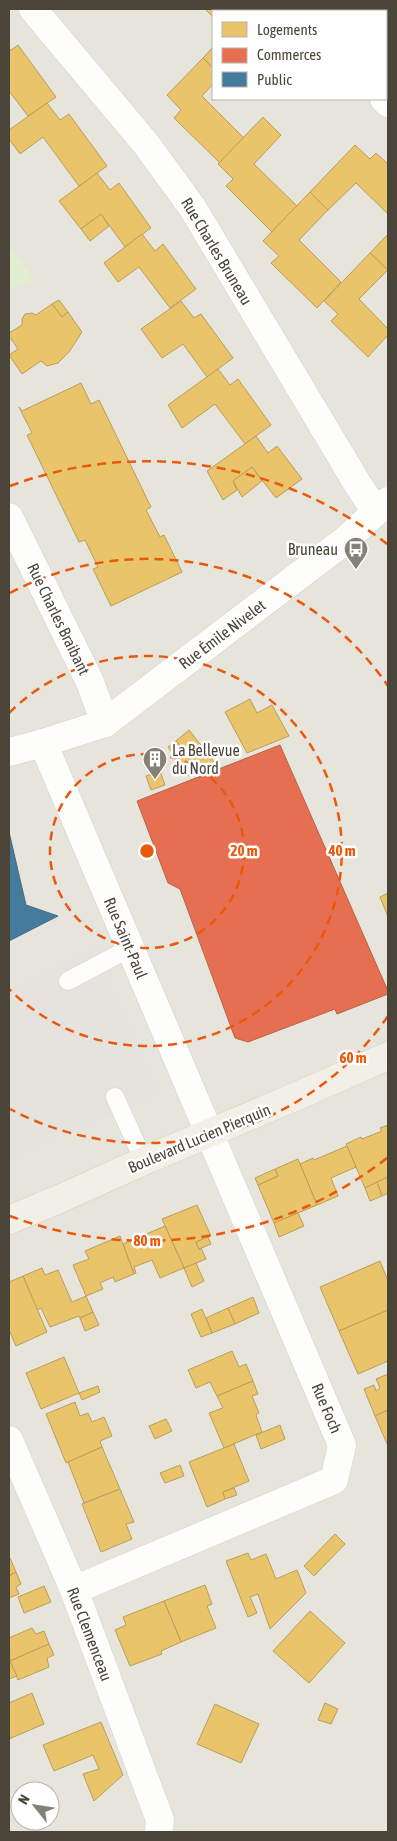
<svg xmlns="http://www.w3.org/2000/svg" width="397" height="1841" font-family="'Asap Condensed',sans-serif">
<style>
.residential{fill:#e7e4dc;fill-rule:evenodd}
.green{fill:#e1eecf}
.parking{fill:#e6e3df}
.homes{fill:#e9c46a;stroke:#ba9e5b}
.shops{fill:#e76f51;stroke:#b8624a}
.public{fill:#457b9d;stroke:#476a7f}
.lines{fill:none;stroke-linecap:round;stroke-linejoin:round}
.lane-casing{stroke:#d2d0cb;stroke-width:19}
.street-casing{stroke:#d2d0cb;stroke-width:29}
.primary-casing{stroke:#d6cebb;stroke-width:29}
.lane{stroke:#fdfdfc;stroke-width:18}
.street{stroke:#fdfdfc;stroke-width:28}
.primary{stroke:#f2efe6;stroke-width:28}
.ring{fill:none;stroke:#e8590c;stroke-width:2.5;stroke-dasharray:9 6}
.labels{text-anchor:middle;stroke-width:5;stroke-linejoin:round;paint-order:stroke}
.street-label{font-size:16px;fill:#4b4439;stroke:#fff}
.poi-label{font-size:16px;fill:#4b4439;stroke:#fff;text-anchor:end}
.centre{fill:#e8590c;stroke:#fff;stroke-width:2.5}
.ring-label{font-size:15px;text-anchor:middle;font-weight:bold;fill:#e8590c;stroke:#fff;stroke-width:5;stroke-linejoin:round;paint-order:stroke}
</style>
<rect width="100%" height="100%" fill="#f4f2ee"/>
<path class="residential" d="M9,9H388V1832H9ZM213,11H386V99H213ZM20,1791H50V1821H20Z"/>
<polygon class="green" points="9,246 34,279 9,290"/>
<polygon class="parking" points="93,946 161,1094 9,1159 9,989"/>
<g class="homes">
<polygon points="205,9 251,9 248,11 213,11 213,17"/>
<polygon points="18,45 56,97 28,116 9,91 9,48 11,50"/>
<polygon points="213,47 213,68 203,58"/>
<polygon points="203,58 213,68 213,84 202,96 244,138 220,163 174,118 181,110 167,95"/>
<polygon points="47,103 60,120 69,114 107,166 79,186 43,137 20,154 9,139 9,130"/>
<polygon points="263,117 281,135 254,164 297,206 272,232 226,186 233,179 218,164"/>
<polygon points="355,145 370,159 376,153 388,164 388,214 356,183 328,210 310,192"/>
<polygon points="97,173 110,190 119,183 151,228 125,247 101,214 81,229 59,201"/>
<polygon points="310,192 328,210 299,240 341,282 317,308 271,263 279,256 263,241"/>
<polygon points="101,214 109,226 90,241 81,229"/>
<polygon points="142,234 155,251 163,244 196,289 170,308 139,267 118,282 104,263"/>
<polygon points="388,234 388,270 370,253"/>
<polygon points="370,253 388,270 359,299 388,329 388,335 368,357 331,321 338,314 324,301"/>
<polygon points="59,300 68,312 62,317 52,304"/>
<polygon points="181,301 194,318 201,314 233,358 207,377 183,344 162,358 141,329"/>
<polygon points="52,304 62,317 68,312 82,332 69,352 58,363 47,366 41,361 22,374 9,355 18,349 9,336 9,333 22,325 22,319 25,314 32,313 36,315"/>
<polygon points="218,369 230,385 238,379 271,425 245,444 215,404 182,428 168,405"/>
<polygon points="81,383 91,404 99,400 151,507 146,510 160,537 164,535 182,572 111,606 93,569 98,567 85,540 79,542 27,435 32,433 19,407 22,411"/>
<polygon points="256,436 268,453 277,446 302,479 276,498 252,467 233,481 237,490 223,500 207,471"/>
<polygon points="252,467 262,481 242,497 233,481"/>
<polygon points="250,699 257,713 272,705 289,736 247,753 225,712"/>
<polygon points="189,730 215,763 200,771 176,741"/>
<polygon points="176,741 198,769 188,776 168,747"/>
<polygon points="160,771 165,785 151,790 146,776"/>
<polygon points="388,893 388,917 380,897"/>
<polygon points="388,1125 388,1177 365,1188 346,1144 361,1137 362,1139 382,1131 380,1128"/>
<polygon points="347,1146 356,1167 331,1178 338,1196 317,1205 300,1164 313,1158 314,1160"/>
<polygon points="298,1159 317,1205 274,1223 258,1185 278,1176 275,1169"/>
<polygon points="275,1169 278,1176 258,1185 255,1178"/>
<polygon points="388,1177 388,1193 382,1196 377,1182"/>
<polygon points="377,1182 382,1196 370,1201 365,1188"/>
<polygon points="197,1205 211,1236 196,1242 199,1249 201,1248 206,1259 184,1268 162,1219"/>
<polygon points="298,1213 304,1226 279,1237 274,1223"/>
<polygon points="165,1226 184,1268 160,1278 152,1260 134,1267 136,1273 134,1274 123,1244"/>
<polygon points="120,1236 134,1274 115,1282 113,1277 100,1283 103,1289 86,1296 73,1265 89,1259 85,1251"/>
<polygon points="208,1237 211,1244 199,1249 196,1242"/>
<polygon points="380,1261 388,1281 388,1310 339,1331 320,1287"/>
<polygon points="196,1263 204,1281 192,1287 184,1268"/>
<polygon points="42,1268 45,1275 58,1270 72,1302 86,1296 93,1312 80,1318 79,1316 50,1327 41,1308 37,1310 23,1276"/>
<polygon points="23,1276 47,1332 16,1346 9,1330 9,1282"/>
<polygon points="253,1297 259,1313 235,1324 228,1308"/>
<polygon points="228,1308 235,1324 212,1333 206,1318"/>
<polygon points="202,1309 212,1333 201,1337 191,1314"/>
<polygon points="388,1310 388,1361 358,1374 339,1331"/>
<polygon points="93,1312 99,1325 85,1331 80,1318"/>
<polygon points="232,1351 239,1367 246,1364 253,1381 217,1396 210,1382 196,1388 188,1370"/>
<polygon points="64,1357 79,1393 41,1409 26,1373"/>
<polygon points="388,1374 388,1410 375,1416 364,1389 374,1385 376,1391 380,1388 376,1379"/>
<polygon points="253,1381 258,1394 252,1396 259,1413 256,1415 262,1432 224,1448 209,1413 223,1408 217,1396"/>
<polygon points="98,1386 100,1392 82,1400 79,1393"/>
<polygon points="75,1402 80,1416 88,1413 92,1422 104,1417 112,1436 100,1441 102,1447 66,1463 46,1414"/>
<polygon points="388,1410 388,1446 375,1416"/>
<polygon points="166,1419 172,1431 155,1439 149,1426"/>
<polygon points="280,1425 285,1439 261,1449 256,1435"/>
<polygon points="234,1444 249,1481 223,1492 225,1499 207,1507 189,1462"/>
<polygon points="102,1447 120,1489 84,1503 68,1462"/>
<polygon points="180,1465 184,1476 165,1483 160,1473"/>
<polygon points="234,1488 237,1495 225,1499 223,1492"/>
<polygon points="120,1489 134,1522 126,1524 132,1539 101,1552 82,1504"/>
<polygon points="335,1534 345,1544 314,1576 304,1566"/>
<polygon points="248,1553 251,1560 266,1554 276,1579 297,1570 306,1593 270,1629 258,1594 250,1597 257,1613 248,1617 226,1561"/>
<polygon points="10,1558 16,1572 9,1576 9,1559"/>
<polygon points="16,1572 21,1584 16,1587 19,1594 9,1598 9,1576"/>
<polygon points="205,1585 212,1604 207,1606 216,1628 181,1642 164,1601"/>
<polygon points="44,1586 51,1602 24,1613 18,1597"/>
<polygon points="164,1601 181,1642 161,1651 162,1654 130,1666 115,1630 126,1625 123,1617"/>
<polygon points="310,1611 345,1643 309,1683 273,1651"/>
<polygon points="32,1628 36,1634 44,1631 49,1644 10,1661 9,1638"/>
<polygon points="49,1644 54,1655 47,1658 49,1667 18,1680 10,1661"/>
<polygon points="9,1661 10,1661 17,1676 9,1679"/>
<polygon points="32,1693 44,1724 9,1739 9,1703"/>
<polygon points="325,1703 338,1709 331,1724 318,1720"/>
<polygon points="215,1704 259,1724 241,1763 197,1744"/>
<polygon points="101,1722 123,1775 94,1801 83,1774 99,1769 93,1755 54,1771 43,1745"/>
</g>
<polygon class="shops" points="280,745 388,991 388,994 337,1014 335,1009 248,1042 235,1038 180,889 168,883 137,801"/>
<polygon class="public" points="9,832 26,905 58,916 9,941"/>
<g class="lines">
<defs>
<g id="lane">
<polyline points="68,981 130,948"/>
<polyline points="115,1097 144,1161"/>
</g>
<g id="street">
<polyline points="33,9 146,144 192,207 357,483 376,512"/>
<polyline points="298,9 300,11"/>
<polyline points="384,99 388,103"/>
<polyline points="9,517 90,682 105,723"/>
<polyline points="43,743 342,1445 334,1480 74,1590"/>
<polyline points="9,752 43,743 105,723 343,542 388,501"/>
<polyline points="9,1440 74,1590 160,1820 159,1832"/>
</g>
<polyline id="primary" points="9,1220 57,1200 148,1159 297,1096 388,1056"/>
</defs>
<use href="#lane" class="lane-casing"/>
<use href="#street" class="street-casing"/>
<use href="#primary" class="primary-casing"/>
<use href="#lane" class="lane"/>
<use href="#street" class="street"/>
<use href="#primary" class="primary"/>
</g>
<g class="ring">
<circle cx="147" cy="851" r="97"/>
<path d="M9 713A195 195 0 1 1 9 989"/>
<path d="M388 1016A292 292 0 0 1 10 1109M10 593A292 292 0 0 1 388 686"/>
<path d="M387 1158A390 390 0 0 1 10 1216M10 486A390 390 0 0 1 387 544"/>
</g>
<defs>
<symbol id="bus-pin" viewBox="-11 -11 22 30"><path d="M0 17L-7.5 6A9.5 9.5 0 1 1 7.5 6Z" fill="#868178" stroke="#fff"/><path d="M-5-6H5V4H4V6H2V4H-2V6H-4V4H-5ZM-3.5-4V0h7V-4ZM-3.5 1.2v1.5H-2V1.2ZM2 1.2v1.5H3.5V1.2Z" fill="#fff"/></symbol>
<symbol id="building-pin" viewBox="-11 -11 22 30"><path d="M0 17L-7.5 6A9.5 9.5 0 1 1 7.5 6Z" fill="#868178" stroke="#fff"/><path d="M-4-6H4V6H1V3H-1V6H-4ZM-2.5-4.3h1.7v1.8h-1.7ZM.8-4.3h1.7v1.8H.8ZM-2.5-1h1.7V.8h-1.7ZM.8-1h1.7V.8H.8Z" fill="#fff"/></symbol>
</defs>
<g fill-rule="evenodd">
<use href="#bus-pin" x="342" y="535" width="28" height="38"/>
<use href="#building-pin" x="141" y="745" width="28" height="38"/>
</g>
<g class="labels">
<g class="street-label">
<text transform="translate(217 251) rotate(59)" y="6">Rue Charles Bruneau</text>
<text transform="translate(59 619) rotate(64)" y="6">Rue Charles Braibant</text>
<text transform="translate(222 634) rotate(-37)" y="6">Rue Émile Nivelet</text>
<text transform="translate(126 938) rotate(67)" y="6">Rue Saint-Paul</text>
<text transform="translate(199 1138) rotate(-23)" y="6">Boulevard Lucien Pierquin</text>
<text transform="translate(327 1408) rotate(67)" y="6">Rue Foch</text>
<text transform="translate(90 1634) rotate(69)" y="6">Rue Clemenceau</text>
</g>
<g class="poi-label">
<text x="338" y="555">Bruneau</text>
<text x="172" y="756" text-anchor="start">La Bellevue<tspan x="172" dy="18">du Nord</tspan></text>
</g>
</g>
<circle cx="147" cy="851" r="8" class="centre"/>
<g class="ring-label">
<text x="244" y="856">20 m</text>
<text x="342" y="856">40 m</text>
<text x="353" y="1063">60 m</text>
<text x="147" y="1246">80 m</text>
</g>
<rect width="397" height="1841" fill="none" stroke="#4b4439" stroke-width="20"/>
<rect x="212" y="10" width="175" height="90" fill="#ffffff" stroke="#b7b4b0"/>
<rect x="222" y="22" width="25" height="15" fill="#e9c46a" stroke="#b7b4b0"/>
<text x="257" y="35" font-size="15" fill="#4b4439">Logements</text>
<rect x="222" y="48" width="25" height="15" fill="#e76f51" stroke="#b7b4b0"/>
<text x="257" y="60" font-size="15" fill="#4b4439">Commerces</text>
<rect x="222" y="72" width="25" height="15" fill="#457b9d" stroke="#b7b4b0"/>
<text x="257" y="85" font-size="15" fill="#4b4439">Public</text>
<g transform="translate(35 1806) rotate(300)"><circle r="24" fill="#ffffff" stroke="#b7b4b0"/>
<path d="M0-4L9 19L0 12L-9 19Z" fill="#868178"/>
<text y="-8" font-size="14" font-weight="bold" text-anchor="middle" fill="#4b4439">N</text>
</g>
</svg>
